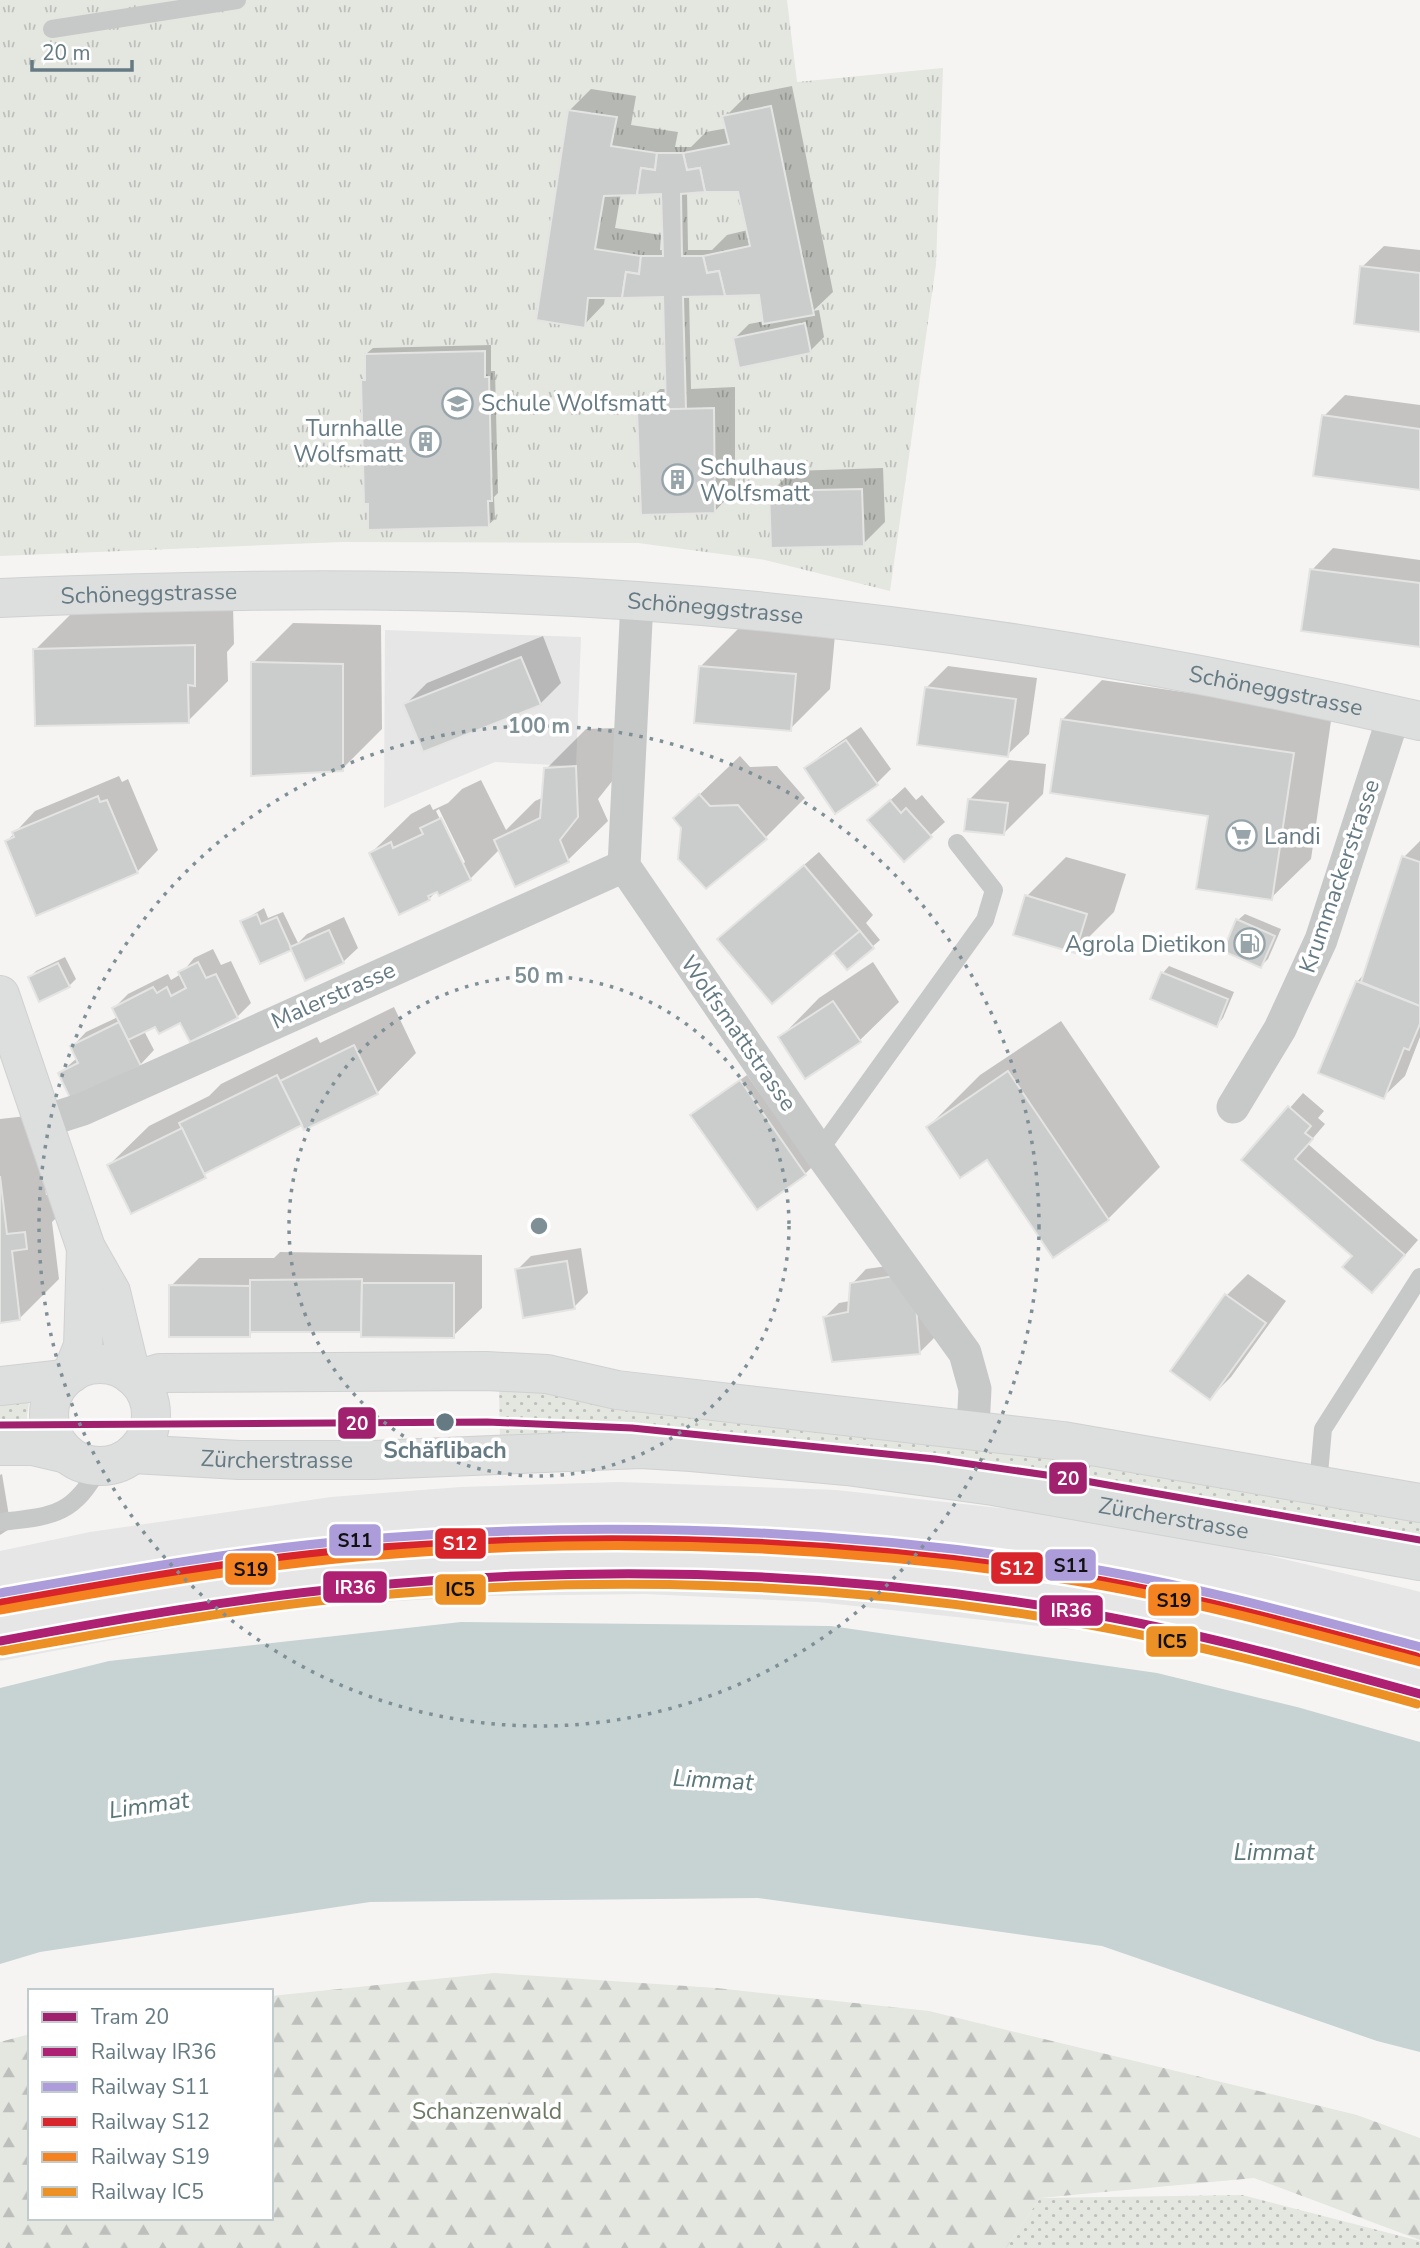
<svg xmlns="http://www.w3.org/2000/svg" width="1420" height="2248" font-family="'Nunito Sans',sans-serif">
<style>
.built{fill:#e5e6e5}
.grass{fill:url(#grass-dots)}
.forest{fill:url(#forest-firs)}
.park{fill:url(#park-tufts)}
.water{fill:#c7d2d3}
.shadow{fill:#0003;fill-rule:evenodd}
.building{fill:#cbcccc;stroke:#e4e4e3;stroke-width:2}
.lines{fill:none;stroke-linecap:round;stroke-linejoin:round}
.secondary-casing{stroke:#d0d1d1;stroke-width:40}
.lane{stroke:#c7c9c9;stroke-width:18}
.street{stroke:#c7c9c9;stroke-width:33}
.secondary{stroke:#dddede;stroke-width:38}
.rail-1-casing{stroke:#fff;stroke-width:14}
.rail-2-casing{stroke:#fff;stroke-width:14}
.rail-3-casing{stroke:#fff;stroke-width:14}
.rail-4-casing{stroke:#fff;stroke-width:14}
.rail-5-casing{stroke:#fff;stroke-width:14}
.rail-1{stroke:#ae2071;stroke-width:9}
.rail-2{stroke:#ad9cda;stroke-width:9}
.rail-3{stroke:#d8242b;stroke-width:9}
.rail-4{stroke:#f58220;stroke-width:9}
.rail-5{stroke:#eb9125;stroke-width:9}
.tram-1-casing{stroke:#fff;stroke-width:12}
.tram-1{stroke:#a0216e;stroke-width:7}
.ring{fill:none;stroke:#7e9096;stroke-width:3.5;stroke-dasharray:3.5 7}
.stop-dot{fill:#657a83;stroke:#fff;stroke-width:2.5}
.labels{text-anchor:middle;stroke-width:7;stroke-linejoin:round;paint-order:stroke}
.poi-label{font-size:23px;fill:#657a83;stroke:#fff;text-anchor:start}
.street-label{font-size:23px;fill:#657a83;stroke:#fff}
.stop-label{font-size:23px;font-weight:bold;fill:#657a83;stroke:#fff}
.park-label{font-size:23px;fill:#6c7a63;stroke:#fff}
.water-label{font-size:24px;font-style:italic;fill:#5b7678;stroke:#fff}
.centre{fill:#7e9096;stroke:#fff;stroke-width:3.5}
.ring-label{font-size:21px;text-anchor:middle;font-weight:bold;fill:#7e9096;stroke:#fff;stroke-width:7;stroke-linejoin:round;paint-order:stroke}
.line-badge{stroke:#fff;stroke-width:2.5}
.badge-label{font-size:19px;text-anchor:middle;font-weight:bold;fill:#fff}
.pale-badge-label{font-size:19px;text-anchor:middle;font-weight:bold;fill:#111}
</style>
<defs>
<pattern id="grass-dots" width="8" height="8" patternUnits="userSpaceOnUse" patternTransform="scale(1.75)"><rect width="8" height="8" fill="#e4e6e0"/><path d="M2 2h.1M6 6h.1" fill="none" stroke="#bcbfbb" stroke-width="1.8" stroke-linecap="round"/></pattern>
<pattern id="forest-firs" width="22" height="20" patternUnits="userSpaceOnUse" patternTransform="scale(1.75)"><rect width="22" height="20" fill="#e4e6e0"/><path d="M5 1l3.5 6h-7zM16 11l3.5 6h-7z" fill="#bcbfbb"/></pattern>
<pattern id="park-tufts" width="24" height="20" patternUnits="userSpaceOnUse" patternTransform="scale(1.75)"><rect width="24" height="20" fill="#e4e6e0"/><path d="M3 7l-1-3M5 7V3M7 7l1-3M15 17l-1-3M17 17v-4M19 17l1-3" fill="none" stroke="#bcbfbb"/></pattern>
</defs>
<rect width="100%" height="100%" fill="#f5f4f3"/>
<g class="built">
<polygon points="385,630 581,637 576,766 495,762 384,808"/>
<polygon points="620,1482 836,1490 1019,1510 1246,1550 1409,1589 1420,1592 1420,1712 1265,1667 1121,1635 818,1602 645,1594 479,1596 351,1604 219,1620 0,1661 0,1551 90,1532 331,1497 461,1487"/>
</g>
<g class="grass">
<polygon points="499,1384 814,1421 1420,1514 1420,1549 500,1446"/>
<polygon points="30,1396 27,1416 31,1435 0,1433 0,1398"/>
<polygon points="1242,2195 1420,2241 1420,2248 1006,2248 1040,2198"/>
</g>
<polygon class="forest" points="494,1973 716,1988 929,2011 1357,2115 1420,2138 1420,2240 1254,2178 1040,2198 1006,2248 0,2248 0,2042 30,2034 30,2218 271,2218 271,1996"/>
<polygon class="park" points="0,0 787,0 797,82 943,68 936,265 890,591 765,560 638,543 342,542 0,556"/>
<polygon class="water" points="461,1622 831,1626 1157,1673 1297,1707 1420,1742 1420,2052 1377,2041 1102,1946 758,1898 370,1902 40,1952 0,1964 0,1688 109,1661"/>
<g class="shadow">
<path d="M792,86L833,292L813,311L819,310L824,337L810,351L735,338L749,324L766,321L760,294L689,295L691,389L735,387V490L714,512L639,411L660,389H668L665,295L605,297L604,304L583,326L569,111L591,89L636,96L631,125L678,132L675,147H691L706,132L728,128L726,116L747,95ZM740,190L748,230L727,235L712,250H688L687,192ZM663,192L664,250H660L661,235L615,228L621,193Z"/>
<polygon points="1384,246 1420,250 1420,330 1362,267"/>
<polygon points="491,345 491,371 495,371 498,493 494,497 495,519 488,525 363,381 367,377 366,354 373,348"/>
<polygon points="1345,395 1420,405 1420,489 1324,416"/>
<polygon points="883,468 885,522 863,544 771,492 792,471"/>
<polygon points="1333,548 1420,560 1420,646 1312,570"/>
<polygon points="233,606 234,644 227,652 228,681 188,721 35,650 75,610"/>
<polygon points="293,623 381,625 382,729 342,769 253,663"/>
<polygon points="740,627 835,635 830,689 790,729 700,667"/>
<polygon points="543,636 561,683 540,704 406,704 427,683"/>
<polygon points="948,666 1037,678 1029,734 1007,755 926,688"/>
<polygon points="1102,680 1332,714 1311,859 1271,898 1210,814 1062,720"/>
<polygon points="861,727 891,769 876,784 807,769 821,755"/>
<path d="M615,728L617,775L598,799L608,821L568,860L516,885L500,849L470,879L439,893L438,890L429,899L371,853L411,814L430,804L433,810L448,803L462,789L481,780L506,830L535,801L544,797L546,769L586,729ZM439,809L465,862L462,865L436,811Z"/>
<polygon points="740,756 750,767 777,766 805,798 765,838 683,827 675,818"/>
<polygon points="1009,760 1046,764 1043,794 1004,833 969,800"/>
<polygon points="119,776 122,782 128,779 158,850 137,872 7,841 35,811"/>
<polygon points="905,787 916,800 922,795 945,822 904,859 884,806"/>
<polygon points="1420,841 1420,1037 1405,1076 1383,1097 1357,982 1365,973 1404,857"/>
<polygon points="819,852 873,915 866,923 880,940 873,946 848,968 833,951 719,939"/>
<polygon points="1066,857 1126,874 1114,912 1075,951 1027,896"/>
<polygon points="264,908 268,918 283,912 298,943 307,934 344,917 358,948 343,962 292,948 261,962 242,921"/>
<polygon points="1245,914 1281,929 1268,959 1261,966 1238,920"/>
<polygon points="213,949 221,965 231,961 251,1003 237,1017 156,1025 144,1031 154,1050 140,1065 60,1073 77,1058 72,1047 86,1032 118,1017 114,1008 128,994 168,974 171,980 181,974 194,958"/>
<polygon points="65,957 76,979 69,986 30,977 36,971"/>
<polygon points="873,962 899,1002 859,1041 780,1038 819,998"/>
<polygon points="1169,966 1234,992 1223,1018 1217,1025 1163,973"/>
<polygon points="394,1007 416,1053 377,1093 303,1123 132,1212 109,1165 149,1126 209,1096 221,1084 317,1037 320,1043"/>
<polygon points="1061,1021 1160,1167 1108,1219 1054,1256 987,1158 928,1127 980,1075"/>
<polygon points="747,1075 812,1167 805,1174 692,1115"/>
<polygon points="1303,1093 1324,1111 1318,1118 1325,1124 1308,1144 1418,1240 1386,1277 1354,1256 1244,1160"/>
<polygon points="36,1115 46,1195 64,1193 66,1208 52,1222 59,1279 19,1319 0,1321 0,1119"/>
<polygon points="581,1248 588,1293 574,1307 517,1270 531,1256"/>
<polygon points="280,1252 482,1255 482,1308 453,1336 363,1331 254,1331 249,1335 171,1286 199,1258 274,1258"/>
<polygon points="909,1263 929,1290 934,1338 919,1353 825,1317 839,1303 850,1301 852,1284 866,1269"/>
<polygon points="1248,1274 1286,1301 1231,1377 1210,1398 1172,1371 1227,1295"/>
<polygon points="2,1474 11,1528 0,1535 0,1475"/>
</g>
<g class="building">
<polygon points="771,106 814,315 763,324 759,295 725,296 719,271 707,273 703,256 750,246 738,192 705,192 700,168 687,170 683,153 729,144 722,116"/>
<polygon points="568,110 617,117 611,146 657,153 655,170 641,168 637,195 604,196 595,249 641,256 639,274 626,272 622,298 588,298 585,328 536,320"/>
<polygon points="657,153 683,153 687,170 700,168 705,192 681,194 682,256 703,256 707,273 719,271 725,296 683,297 686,409 666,409 663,297 622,298 626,272 639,274 641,256 663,256 661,194 637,195 641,168 655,170"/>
<polygon points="1360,266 1420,273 1420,332 1354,324"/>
<polygon points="805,323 811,353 739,368 733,338"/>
<polygon points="485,351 485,377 489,377 492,501 488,501 489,527 368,530 368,504 364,504 361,380 365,380 365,354"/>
<polygon points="714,408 715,513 641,515 637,410"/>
<polygon points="1322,415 1420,429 1420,490 1313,476"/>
<polygon points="862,489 864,546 771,548 769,491"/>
<polygon points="1310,569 1420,583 1420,647 1301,631"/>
<polygon points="195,645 195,686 188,685 189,723 35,726 33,649"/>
<polygon points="521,657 541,705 423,752 403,704"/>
<polygon points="251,662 343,664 343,771 251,776"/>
<polygon points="699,666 796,674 791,731 694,723"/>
<polygon points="925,687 1016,699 1008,757 917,745"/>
<polygon points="1061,719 1294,753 1272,900 1196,889 1208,816 1050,793"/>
<polygon points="846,740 878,785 835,814 804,768"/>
<polygon points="576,766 578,817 560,840 569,862 515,887 494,840 540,818 544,768"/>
<polygon points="699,794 710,806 738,805 767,839 706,889 678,859 681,828 673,818"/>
<polygon points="98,796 100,802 107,800 138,873 36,916 5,841 14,837 12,832"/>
<polygon points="968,799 1008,803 1004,835 964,831"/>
<polygon points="890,800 901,813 906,808 932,837 904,862 867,820"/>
<polygon points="441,818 471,880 439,896 437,892 428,896 430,900 399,915 369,853 391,842 393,848 423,834 420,828"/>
<polygon points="1402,856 1420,862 1420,1006 1361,982"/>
<polygon points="804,865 860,931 772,1004 717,939"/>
<polygon points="1025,895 1087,914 1075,953 1013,935"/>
<polygon points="257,914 261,924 277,917 292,950 260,964 240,921"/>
<polygon points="1236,919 1275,936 1261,968 1223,951"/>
<polygon points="329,930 344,963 305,981 290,947"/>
<polygon points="860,931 874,948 847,970 833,953"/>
<polygon points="198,962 206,978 216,974 238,1018 190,1042 180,1023 159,1034 155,1027 128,1040 112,1008 153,987 157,993 167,987 171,996 186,988 178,972"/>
<polygon points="58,963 70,987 39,1002 28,977"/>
<polygon points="1161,972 1228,999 1217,1027 1150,999"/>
<polygon points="1356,981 1420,1006 1420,1024 1409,1050 1404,1048 1384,1099 1318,1073"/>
<polygon points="833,1001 861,1042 805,1079 778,1037"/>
<polygon points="119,1022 141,1066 71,1100 58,1073 78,1063 70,1046"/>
<polygon points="354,1045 378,1094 304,1130 280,1081"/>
<polygon points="1008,1071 1109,1220 1053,1258 987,1160 960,1178 926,1127"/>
<polygon points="277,1075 302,1125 204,1174 179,1123"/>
<polygon points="740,1080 806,1175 757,1210 690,1115"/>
<polygon points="1288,1106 1311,1126 1305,1133 1313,1139 1295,1159 1405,1255 1372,1293 1342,1267 1352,1256 1241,1160"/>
<polygon points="182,1128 206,1178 131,1214 107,1165"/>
<polygon points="0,1176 7,1234 25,1232 27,1249 12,1251 20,1320 0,1323"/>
<polygon points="567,1261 575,1309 523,1318 515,1269"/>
<polygon points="894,1276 916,1305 920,1354 832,1362 823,1317 848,1312 850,1283"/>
<polygon points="362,1279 361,1332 250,1332 250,1280"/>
<polygon points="362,1283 454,1283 454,1338 361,1337"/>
<polygon points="169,1285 250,1286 250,1337 169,1337"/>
<polygon points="1225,1294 1266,1323 1210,1400 1170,1371"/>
</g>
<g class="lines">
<defs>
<g id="secondary">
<path id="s1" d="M0,598C170,591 340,587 510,594C815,606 1123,653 1420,721"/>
<polyline points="0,995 86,1248 111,1292 131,1375"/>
<circle cx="100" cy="1415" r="51"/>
<polyline points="72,1373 83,1346 86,1248"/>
<polyline points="137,1380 160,1373 486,1371 547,1374 617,1390 1063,1441 1420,1503"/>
<polyline points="0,1386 64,1379"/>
<polyline points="0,1446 33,1446 67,1454"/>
<path id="s2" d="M133,1454L239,1460H373L641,1449L691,1452L847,1466L993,1486L1420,1561"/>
</g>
</defs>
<use href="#secondary" class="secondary-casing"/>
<g class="lane">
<polyline points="52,29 237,0"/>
<polyline points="819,1151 985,920 994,890 957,843"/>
<polyline points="1318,1485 1323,1429 1420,1277"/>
<path d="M0,1522C53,1516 73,1516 100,1466"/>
</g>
<g class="street">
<polyline points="637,601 624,866 819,1151 965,1353 975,1389 973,1428"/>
<polyline points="1233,1107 1280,1029 1321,940 1394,715"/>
<polyline points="42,1122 83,1109 624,866"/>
</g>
<use href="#secondary" class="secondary"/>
<defs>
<path id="rail-1" d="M0,1641C118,1619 237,1598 357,1587C593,1564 835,1571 1069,1610C1188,1630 1304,1662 1420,1694"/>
<path id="rail-2" d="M0,1593C118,1572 237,1550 357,1540C594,1520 834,1528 1069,1565C1188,1584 1304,1616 1420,1647"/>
<path id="rail-3" d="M2,1603C120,1582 238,1560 357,1550C594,1531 833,1538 1067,1575C1186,1594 1302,1626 1417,1657"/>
<path id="rail-4" d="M0,1610C118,1589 237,1568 357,1557C594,1536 834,1544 1069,1580C1188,1599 1304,1631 1420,1662"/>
<path id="rail-5" d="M2,1651C120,1630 238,1608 357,1597C592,1575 835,1581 1067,1621C1186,1641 1301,1672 1417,1704"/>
</defs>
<use href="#rail-1" class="rail-1-casing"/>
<use href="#rail-2" class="rail-2-casing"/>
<use href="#rail-3" class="rail-3-casing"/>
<use href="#rail-4" class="rail-4-casing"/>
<use href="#rail-5" class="rail-5-casing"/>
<use href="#rail-1" class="rail-1"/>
<use href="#rail-2" class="rail-2"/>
<use href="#rail-3" class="rail-3"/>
<use href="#rail-4" class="rail-4"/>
<use href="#rail-5" class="rail-5"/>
<defs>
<polyline id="tram-1" points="0,1425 487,1422 632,1428 935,1459 1074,1479 1420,1540"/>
</defs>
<use href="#tram-1" class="tram-1-casing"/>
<use href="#tram-1" class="tram-1"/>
</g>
<g class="ring">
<circle cx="539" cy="1226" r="250"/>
<circle cx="539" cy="1226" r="500"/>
</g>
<defs>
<symbol id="school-ring" viewBox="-11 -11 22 22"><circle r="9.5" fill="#fff" stroke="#97a5aa" stroke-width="1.5"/><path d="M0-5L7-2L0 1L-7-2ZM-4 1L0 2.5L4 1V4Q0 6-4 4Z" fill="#97a5aa"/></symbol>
<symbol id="building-ring" viewBox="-11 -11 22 22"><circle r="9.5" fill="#fff" stroke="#97a5aa" stroke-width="1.5"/><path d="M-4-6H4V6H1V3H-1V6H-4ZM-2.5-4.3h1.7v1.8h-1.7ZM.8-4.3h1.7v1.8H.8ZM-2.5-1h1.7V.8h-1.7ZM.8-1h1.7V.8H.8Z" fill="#97a5aa"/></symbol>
<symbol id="supermarket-ring" viewBox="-11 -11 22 22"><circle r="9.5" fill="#fff" stroke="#97a5aa" stroke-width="1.5"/><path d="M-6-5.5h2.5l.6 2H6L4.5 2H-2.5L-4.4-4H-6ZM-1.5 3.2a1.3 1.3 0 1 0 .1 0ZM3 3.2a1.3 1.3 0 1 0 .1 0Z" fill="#97a5aa"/></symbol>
<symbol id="fuel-ring" viewBox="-11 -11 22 22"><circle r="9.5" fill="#fff" stroke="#97a5aa" stroke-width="1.5"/><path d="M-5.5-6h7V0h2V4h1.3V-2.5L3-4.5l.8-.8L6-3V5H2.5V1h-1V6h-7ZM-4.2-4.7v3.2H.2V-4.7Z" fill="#97a5aa"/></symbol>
</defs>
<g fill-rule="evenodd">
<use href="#school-ring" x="440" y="386" width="35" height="35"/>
<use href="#building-ring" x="408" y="424" width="35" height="35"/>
<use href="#building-ring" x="660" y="462" width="35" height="35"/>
<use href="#supermarket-ring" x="1224" y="818" width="35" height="35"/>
<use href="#fuel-ring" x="1232" y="926" width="35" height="35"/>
</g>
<circle class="stop-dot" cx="445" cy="1422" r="10"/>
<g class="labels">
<g class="poi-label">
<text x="481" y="411">Schule Wolfsmatt</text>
<text x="403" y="436" text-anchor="end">Turnhalle<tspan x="403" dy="26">Wolfsmatt</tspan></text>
<text x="700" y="475">Schulhaus<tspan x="700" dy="26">Wolfsmatt</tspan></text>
<text x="1264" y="844">Landi</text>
<text x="1226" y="952" text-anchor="end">Agrola Dietikon</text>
</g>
<g class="street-label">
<text dy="8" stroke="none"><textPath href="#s1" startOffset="149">Schöneggstrasse</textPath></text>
<text dy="8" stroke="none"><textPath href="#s1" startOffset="716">Schöneggstrasse</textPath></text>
<text dy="8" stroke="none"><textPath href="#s1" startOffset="1283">Schöneggstrasse</textPath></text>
<text transform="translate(1339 876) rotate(-71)" y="8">Krummackerstrasse</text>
<text transform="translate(333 995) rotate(-24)" y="8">Malerstrasse</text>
<text transform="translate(739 1033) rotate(55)" y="8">Wolfsmattstrasse</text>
<text dy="8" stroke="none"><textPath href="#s2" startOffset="144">Zürcherstrasse</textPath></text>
<text dy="8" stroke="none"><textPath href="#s2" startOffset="1046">Zürcherstrasse</textPath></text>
</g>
<g class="stop-label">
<text x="445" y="1458">Schäflibach</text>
</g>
<g class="park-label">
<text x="487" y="2119">Schanzenwald</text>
</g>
<g class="water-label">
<text transform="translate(713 1780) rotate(3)" y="8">Limmat</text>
<text transform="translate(149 1805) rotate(-8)" y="8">Limmat</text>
<text x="1274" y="1860">Limmat</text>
</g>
</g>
<circle cx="539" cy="1226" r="10" class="centre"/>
<g class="ring-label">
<text x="539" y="733">100 m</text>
<text x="539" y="983">50 m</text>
</g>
<g class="line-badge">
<rect x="337" y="1406" width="40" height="34" rx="7" fill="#a0216e"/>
<rect x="1048" y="1461" width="40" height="34" rx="7" fill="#a0216e"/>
<rect x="328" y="1523" width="54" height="34" rx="7" fill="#ad9cda"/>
<rect x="434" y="1527" width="53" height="33" rx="7" fill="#d8242b"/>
<rect x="1044" y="1548" width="53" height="34" rx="7" fill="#ad9cda"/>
<rect x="990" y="1551" width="54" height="34" rx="7" fill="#d8242b"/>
<rect x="224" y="1552" width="53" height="34" rx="7" fill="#f58220"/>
<rect x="322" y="1570" width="66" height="34" rx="7" fill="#ae2071"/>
<rect x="434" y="1573" width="53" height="33" rx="7" fill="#eb9125"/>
<rect x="1147" y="1583" width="53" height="34" rx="7" fill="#f58220"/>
<rect x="1038" y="1594" width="66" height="33" rx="7" fill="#ae2071"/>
<rect x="1145" y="1625" width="54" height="33" rx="7" fill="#eb9125"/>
</g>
<g class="badge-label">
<text x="357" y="1430">20</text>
<text x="1068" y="1485">20</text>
<text x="460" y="1550">S12</text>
<text x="1017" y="1575">S12</text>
<text x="355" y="1594">IR36</text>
<text x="1071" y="1617">IR36</text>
</g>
<g class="pale-badge-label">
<text x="355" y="1547">S11</text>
<text x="1071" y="1572">S11</text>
<text x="251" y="1576">S19</text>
<text x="460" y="1596">IC5</text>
<text x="1174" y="1607">S19</text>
<text x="1172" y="1648">IC5</text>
</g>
<rect x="28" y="1989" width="245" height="231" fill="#ffffff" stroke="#c1cacd" stroke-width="2"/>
<rect x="42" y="2012" width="35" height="10" fill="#a0216e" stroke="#c1cacd" stroke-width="2"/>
<text x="91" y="2024" font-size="21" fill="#657a83">Tram 20</text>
<rect x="42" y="2047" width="35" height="10" fill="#ae2071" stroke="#c1cacd" stroke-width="2"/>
<text x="91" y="2059" font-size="21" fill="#657a83">Railway IR36</text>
<rect x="42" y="2082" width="35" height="10" fill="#ad9cda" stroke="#c1cacd" stroke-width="2"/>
<text x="91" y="2094" font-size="21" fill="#657a83">Railway S11</text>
<rect x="42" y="2117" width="35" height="10" fill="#d8242b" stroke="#c1cacd" stroke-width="2"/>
<text x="91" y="2129" font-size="21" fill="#657a83">Railway S12</text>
<rect x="42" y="2152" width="35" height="10" fill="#f58220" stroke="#c1cacd" stroke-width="2"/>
<text x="91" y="2164" font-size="21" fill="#657a83">Railway S19</text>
<rect x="42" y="2187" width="35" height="10" fill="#eb9125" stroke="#c1cacd" stroke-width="2"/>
<text x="91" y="2199" font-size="21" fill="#657a83">Railway IC5</text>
<path d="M32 60v10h100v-10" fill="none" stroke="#657a83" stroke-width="3.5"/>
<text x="42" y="60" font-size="21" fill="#657a83" stroke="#ffffff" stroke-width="5" paint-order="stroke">20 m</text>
</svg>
